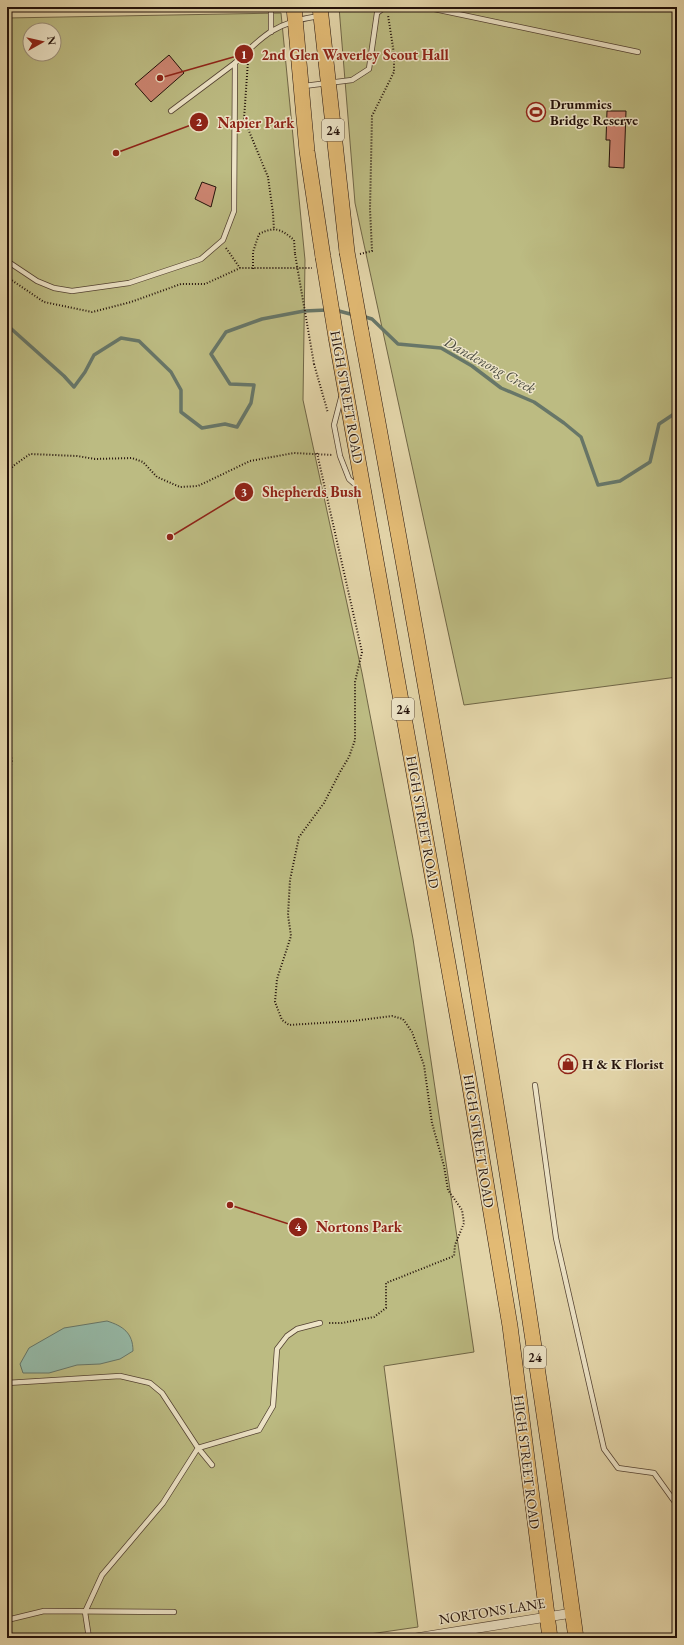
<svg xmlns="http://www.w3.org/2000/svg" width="684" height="1645" font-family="'EB Garamond',serif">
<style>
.green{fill:#bcbb82;stroke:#706646;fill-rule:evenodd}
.water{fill:#95b9a7;stroke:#677668}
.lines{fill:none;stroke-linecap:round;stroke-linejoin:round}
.stream{stroke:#677668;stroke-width:3.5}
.building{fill:#cc8571;stroke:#23110a}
.service-casing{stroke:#534232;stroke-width:6}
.minor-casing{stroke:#534232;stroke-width:10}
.primary-casing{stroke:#23110a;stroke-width:16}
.path{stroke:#23110a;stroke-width:2;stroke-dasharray:1 2;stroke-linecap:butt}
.service{stroke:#ede4c7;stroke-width:4.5}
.minor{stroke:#ede4c7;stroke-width:9}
.primary{stroke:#e2ba74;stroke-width:15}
.primary-bridge-casing{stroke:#23110a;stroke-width:16;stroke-linecap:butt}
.path-bridge{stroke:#23110a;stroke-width:2;stroke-dasharray:1 2;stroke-linecap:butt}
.primary-bridge{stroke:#e2ba74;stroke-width:15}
.labels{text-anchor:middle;stroke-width:3;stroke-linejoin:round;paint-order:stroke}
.shield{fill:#ede4c7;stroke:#605043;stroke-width:1}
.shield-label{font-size:13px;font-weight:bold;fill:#23110a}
.poi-label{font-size:14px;font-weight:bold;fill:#23110a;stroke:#ede4c7;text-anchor:start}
.street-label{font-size:14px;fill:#23110a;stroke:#ede4c7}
.water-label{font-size:15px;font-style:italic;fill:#4b4c41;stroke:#ede4c7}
.leader{fill:none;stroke:#8f2418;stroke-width:1.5}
.callout-dot{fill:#8f2418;stroke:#ede4c7;stroke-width:1.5}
.mark-label{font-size:12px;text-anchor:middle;font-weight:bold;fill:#fff}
.callout-label{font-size:15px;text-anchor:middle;font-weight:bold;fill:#8f2418;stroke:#ede4c7;stroke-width:3;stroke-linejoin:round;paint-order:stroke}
</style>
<rect width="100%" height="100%" fill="#e3d5a9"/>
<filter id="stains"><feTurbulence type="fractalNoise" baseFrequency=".005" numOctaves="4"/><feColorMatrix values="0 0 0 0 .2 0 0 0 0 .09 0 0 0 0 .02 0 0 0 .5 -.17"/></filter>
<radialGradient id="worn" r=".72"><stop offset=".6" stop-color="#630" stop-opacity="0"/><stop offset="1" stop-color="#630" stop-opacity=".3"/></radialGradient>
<g class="green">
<polygon points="339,7 677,7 677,677 464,705 355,203"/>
<path d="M281,13L305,260L303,400L362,673L413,939L474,1352L384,1366L418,1627L342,1638H7V18ZM30,30H54V54H30Z"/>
</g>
<path class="water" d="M107,1321C123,1326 133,1333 133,1351L120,1359L100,1364L77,1365L49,1373H23L20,1364L29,1348L64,1328Z"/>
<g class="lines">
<g class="stream">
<polyline points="335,310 354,315"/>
<polyline points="362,316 372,319 398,344 441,348 472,366 501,388 534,402 564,423 581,437 598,485 620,481 650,462 659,424 677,412"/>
<polyline points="7,325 64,376 74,387 85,372 94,355 121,338 139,341 171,372 181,390 181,412 202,428 225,424 237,427 251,403 254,385 230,384 211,354 226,332 262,319 304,311 327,310"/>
</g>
</g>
<g class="building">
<polygon points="169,55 184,73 151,102 135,84"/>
<polygon points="607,111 626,111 624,168 609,167 610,140 606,140"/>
<polygon points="202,182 216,187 211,207 195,199"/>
</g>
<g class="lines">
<defs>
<g id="service">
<polyline points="425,7 638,52"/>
<polyline points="271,32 271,7"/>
<polyline points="304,86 352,80 369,69 377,13 385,7"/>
<polyline points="171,111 235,63"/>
<path d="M7,261L37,281L54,288L72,291L129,283L201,259L223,240L234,211L235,63C264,34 277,22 319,16"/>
<polyline points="341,398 334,425 340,456 349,479 358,487"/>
<polyline points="535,1085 556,1238 604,1449 618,1468 654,1473 677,1505"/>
<polyline points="7,1383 120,1376 150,1383 162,1393 198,1448 163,1503 102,1575 85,1612 89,1638"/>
<polyline points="212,1465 198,1448 259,1430 273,1406 277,1349 287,1336 297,1329 320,1323"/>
<polyline points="7,1620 44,1611 174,1612"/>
</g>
<polyline id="minor" points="416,1638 572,1613"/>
<g id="primary">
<polyline points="294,7 307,151 323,257"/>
<polyline points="320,7 347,252"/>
<path d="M361,331C442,765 516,1200 576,1638"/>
<polyline points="336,337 469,1081 510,1326 550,1638"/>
</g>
</defs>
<use href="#service" class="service-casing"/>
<use href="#minor" class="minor-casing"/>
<use href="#primary" class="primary-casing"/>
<g class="path">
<polyline points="248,61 244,119 268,177 273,213 274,230"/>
<polyline points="226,248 240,268"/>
<polyline points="360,254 372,251 370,209 372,116 394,72 394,54 388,15"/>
<path d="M253,269V252L259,234C275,226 281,229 294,240L295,254"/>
<polyline points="7,277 44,302 92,312 131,302 181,284 205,284 240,268 312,268"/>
<polyline points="314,364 328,413"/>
<polyline points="317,453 362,652 355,682 355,740 349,757 340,772 324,803 299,837 290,880 288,915 291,936 277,979 275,1002 282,1020 289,1025 353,1021 392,1016 403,1019 412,1032 424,1065 432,1123 444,1166 448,1190 462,1210 464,1223 455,1245 454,1256 386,1283 386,1308 374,1317 342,1323 328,1323"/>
<polyline points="7,475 13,466 30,454 77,456 95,459 132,458 143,462 157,477 180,487 198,486 250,461 294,453 333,455"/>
<polyline points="7,725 12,763 7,769"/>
</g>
<use href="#service" class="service"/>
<use href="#minor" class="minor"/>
<use href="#primary" class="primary"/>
<defs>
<g id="primary-bridge">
<polyline points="347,252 361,331"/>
<polyline points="323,257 336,337"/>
</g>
</defs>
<use href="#primary-bridge" class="primary-bridge-casing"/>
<polyline class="path-bridge" points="295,254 314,364"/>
<use href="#primary-bridge" class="primary-bridge"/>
</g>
<defs>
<symbol id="stadium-ring" viewBox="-11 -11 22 22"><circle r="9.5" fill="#ede4c7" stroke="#8f2418" stroke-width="1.5"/><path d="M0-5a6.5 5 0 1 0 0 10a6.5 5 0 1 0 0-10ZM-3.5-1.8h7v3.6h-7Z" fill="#8f2418"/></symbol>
<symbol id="shop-ring" viewBox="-11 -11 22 22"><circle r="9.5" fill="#ede4c7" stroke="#8f2418" stroke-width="1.5"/><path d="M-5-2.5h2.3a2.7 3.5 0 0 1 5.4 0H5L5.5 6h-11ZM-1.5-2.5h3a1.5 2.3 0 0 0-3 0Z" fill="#8f2418"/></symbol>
</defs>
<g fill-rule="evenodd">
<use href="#stadium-ring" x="525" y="101" width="22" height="22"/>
<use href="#shop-ring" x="557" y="1053" width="22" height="22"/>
</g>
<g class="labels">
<g class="shield">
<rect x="322" y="119" width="22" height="22" rx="3"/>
<rect x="392" y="698" width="22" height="22" rx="3"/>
<rect x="524" y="1346" width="22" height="22" rx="3"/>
</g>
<g class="shield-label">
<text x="333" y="135">24</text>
<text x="403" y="714">24</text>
<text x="535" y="1362">24</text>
</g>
<g class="poi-label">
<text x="550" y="109">Drummies<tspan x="550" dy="16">Bridge Reserve</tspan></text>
<text x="582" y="1069">H &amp; K Florist</text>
</g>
<g class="street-label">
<text transform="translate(347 397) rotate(80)" y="5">HIGH STREET ROAD</text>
<text transform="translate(423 822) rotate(80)" y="5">HIGH STREET ROAD</text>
<text transform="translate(479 1141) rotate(81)" y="5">HIGH STREET ROAD</text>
<text transform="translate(527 1462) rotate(83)" y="5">HIGH STREET ROAD</text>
<text transform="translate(492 1611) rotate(-9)" y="5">NORTONS LANE</text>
</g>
<g class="water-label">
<text transform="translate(490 365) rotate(29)" y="5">Dandenong Creek</text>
</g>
</g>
<path class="leader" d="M160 78L244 54M116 153L199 122M170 537L244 492M230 1205L298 1227"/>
<g class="callout-dot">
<circle cx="160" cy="78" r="4"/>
<circle cx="116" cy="153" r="4"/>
<circle cx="170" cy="537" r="4"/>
<circle cx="230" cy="1205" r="4"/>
<circle cx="244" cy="54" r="10"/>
<circle cx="199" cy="122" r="10"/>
<circle cx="244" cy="492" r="10"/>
<circle cx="298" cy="1227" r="10"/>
</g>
<g class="mark-label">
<text x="244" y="59">1</text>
<text x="199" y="126">2</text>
<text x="244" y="496">3</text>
<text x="298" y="1231">4</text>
</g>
<g class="callout-label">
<text x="355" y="60">2nd Glen Waverley Scout Hall</text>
<text x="256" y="128">Napier Park</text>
<text x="312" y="497">Shepherds Bush</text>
<text x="359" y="1232">Nortons Park</text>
</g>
<rect width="684" height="1645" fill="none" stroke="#e3d5a9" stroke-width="24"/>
<rect x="8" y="8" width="668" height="1629" fill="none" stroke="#23110a" stroke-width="2"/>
<rect x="12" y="12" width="660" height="1621" fill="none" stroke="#23110a"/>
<g transform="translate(42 42) rotate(82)"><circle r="19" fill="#ede4c7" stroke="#9c907b"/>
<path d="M0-3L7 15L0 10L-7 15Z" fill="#8f2418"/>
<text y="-6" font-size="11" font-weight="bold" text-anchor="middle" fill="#23110a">N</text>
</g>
<rect width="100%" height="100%" filter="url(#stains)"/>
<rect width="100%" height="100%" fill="url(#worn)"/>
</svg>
